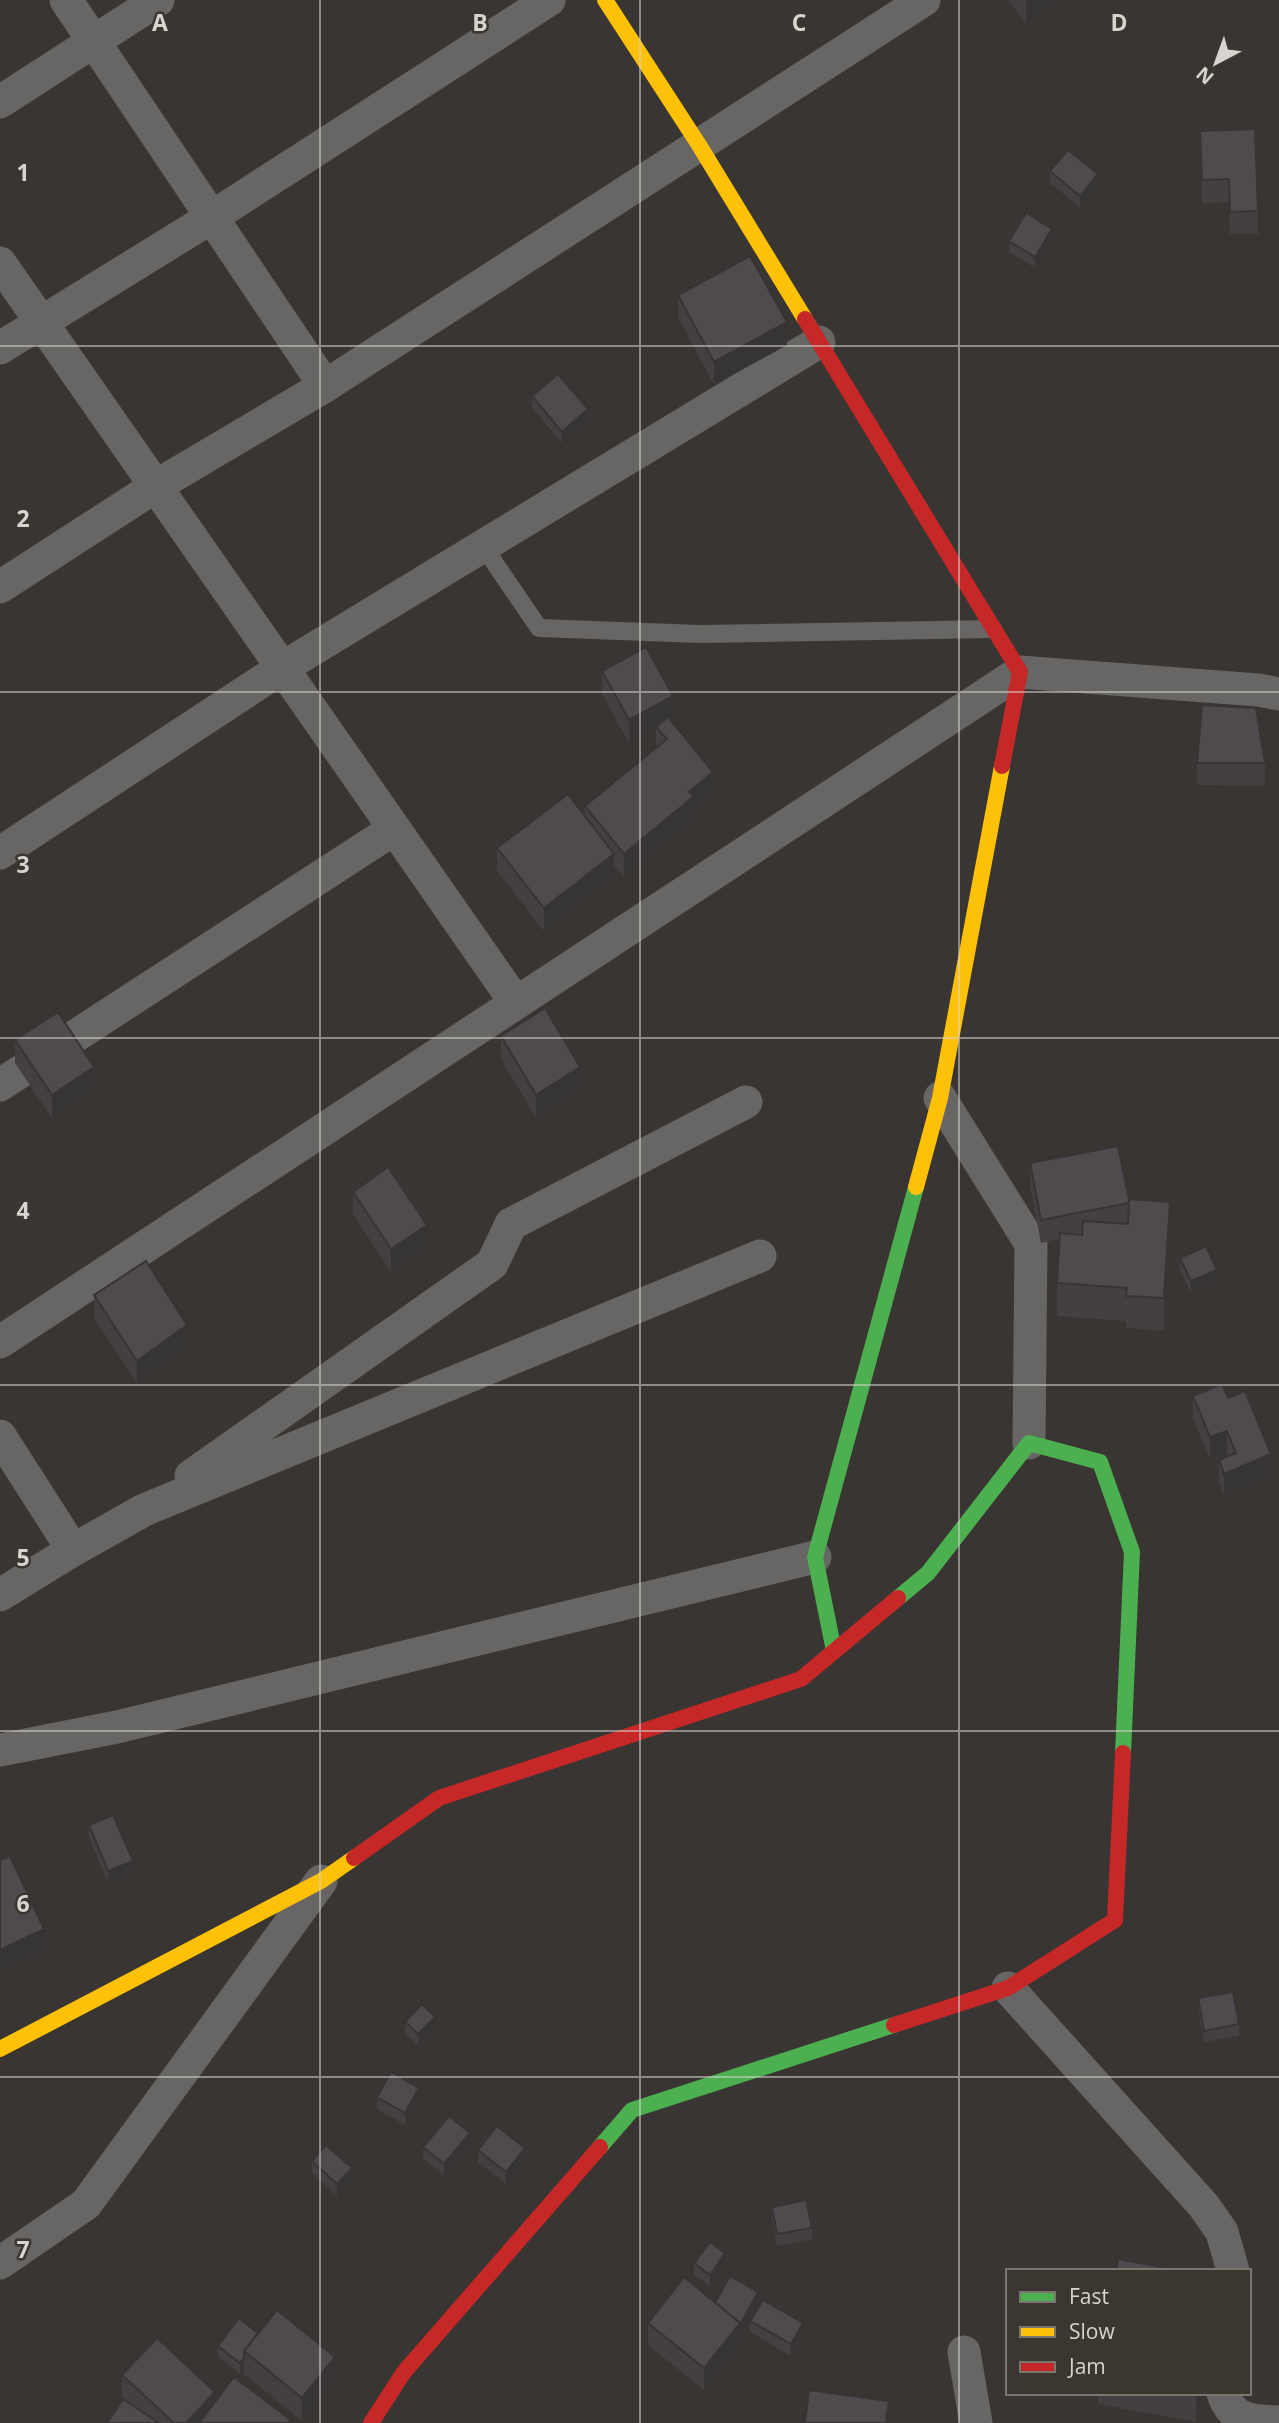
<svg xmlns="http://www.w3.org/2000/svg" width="1279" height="2423" font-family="'Open Sans',sans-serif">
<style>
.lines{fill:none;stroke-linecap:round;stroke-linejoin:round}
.lane{stroke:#676665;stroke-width:18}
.street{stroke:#676665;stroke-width:33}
.fast{stroke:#4caf50;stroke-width:16}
.slow{stroke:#ffc107;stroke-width:16}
.jam{stroke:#c62828;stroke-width:16}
.wall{fill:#444042}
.shaded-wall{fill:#373436}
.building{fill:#4f4a4d;stroke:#373436;stroke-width:2}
.grid{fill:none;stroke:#d7d4d0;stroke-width:2;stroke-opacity:0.55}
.grid-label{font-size:23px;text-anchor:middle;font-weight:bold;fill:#d7d4d0;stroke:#3b362f;stroke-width:5;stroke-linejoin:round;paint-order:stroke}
</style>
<rect width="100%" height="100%" fill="#383532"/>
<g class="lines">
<polyline class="lane" points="483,546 539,628 700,634 993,629"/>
<g class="street">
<polyline points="66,0 325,386"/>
<polyline points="0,102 158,0"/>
<polyline points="0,263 516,1003"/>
<polyline points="0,348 212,217 549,0"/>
<polyline points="0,587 156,486 325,386 924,0"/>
<polyline points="0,853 282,668 819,342"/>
<polyline points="0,1085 394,829"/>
<polyline points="940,1098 1031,1244 1029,1443"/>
<polyline points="0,1342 1020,672 1258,690 1279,694"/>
<polyline points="0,1436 73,1550"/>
<polyline points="191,1476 492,1264 511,1224 746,1102"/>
<polyline points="0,1595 73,1550 144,1510 760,1256"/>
<polyline points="0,1750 117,1727 815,1557"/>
<polyline points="1008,1988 1204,2206 1222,2232 1233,2271"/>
<polyline points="0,2263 86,2204 321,1881"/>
<polyline points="964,2352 976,2423"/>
<path d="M1223,2393C1231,2421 1254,2421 1279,2422"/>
</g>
<g class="fast">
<polyline points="898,1598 928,1573 1029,1443 1100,1462 1132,1552 1123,1753"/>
<polyline points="834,1651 815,1557 916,1187"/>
<polyline points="600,2147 632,2110 894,2025"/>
</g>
<g class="slow">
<polyline points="605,0 699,145 805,319"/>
<polyline points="916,1187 940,1098 1002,766"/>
<polyline points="0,2049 321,1881 354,1858"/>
</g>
<g class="jam">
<polyline points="805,319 1020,672 1002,766"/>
<polyline points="354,1858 439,1798 801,1679 898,1598"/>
<polyline points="894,2025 1008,1988 1115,1920 1123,1753"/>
<polyline points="371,2423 404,2372 600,2147"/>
</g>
</g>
<g class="wall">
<polygon points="1008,0 1058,0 1026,24"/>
<polygon points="1200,131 1258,211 1258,234 1230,234 1229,202 1202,203"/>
<polygon points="1050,171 1098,186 1080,207 1050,183"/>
<polygon points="1009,241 1052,241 1035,268 1009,252"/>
<polygon points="678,295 787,345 714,385 678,317"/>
<polygon points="532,396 588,421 562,443 532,408"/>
<polygon points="602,671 673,719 671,720 713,794 693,811 693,820 624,877 614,865 614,877 544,931 497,871 497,848 585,815 585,806 656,748 656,728 629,743 602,694"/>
<polygon points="1197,763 1265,763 1265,786 1197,785"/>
<polygon points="501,1036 580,1089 536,1118 501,1059"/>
<polygon points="15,1040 94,1089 52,1118 15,1063"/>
<polygon points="1030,1163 1129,1199 1170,1235 1164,1331 1126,1328 1126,1321 1057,1316 1057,1283 1059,1239 1041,1243 1030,1186"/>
<polygon points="353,1192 427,1247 391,1272 353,1214"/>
<polygon points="1180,1258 1217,1281 1191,1293 1180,1270"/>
<polygon points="94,1295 187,1348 137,1383 94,1318"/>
<polygon points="1193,1396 1228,1398 1271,1477 1224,1496 1219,1482 1219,1460 1228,1456 1227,1453 1210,1460 1193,1418"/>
<polygon points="89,1825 133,1872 108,1883 89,1837"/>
<polygon points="1198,1998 1239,2024 1239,2036 1204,2042 1198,2010"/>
<polygon points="405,2022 435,2028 418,2046 405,2034"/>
<polygon points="377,2097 419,2100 405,2125 377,2109"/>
<polygon points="470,2145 444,2176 423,2158 423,2147"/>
<polygon points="478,2150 525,2160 506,2184 478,2162"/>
<polygon points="312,2161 352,2180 337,2196 312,2173"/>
<polygon points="772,2207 812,2228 812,2239 777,2246 772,2219"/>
<polygon points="694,2263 725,2265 710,2286 694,2275"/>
<polygon points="715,2303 758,2304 740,2336 740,2346 704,2390 648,2345 648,2323"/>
<polygon points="750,2321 803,2335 791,2356 750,2332"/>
<polygon points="258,2333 335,2379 302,2421 244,2374 244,2370 240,2374 218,2357 218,2346"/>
<polygon points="122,2375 215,2402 291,2423 107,2423 125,2401 122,2398"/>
<polygon points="1098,2393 1203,2393 1196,2422 1098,2404"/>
</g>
<g class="shaded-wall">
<polygon points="1028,0 1058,0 1026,24 1026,1"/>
<polygon points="1098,174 1098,186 1080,207 1080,196"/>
<polygon points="1052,229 1052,241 1035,268 1035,257"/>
<polygon points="787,322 787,345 714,385 714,362"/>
<polygon points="588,409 588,421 562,443 562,432"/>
<polygon points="673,696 673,719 629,743 629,720"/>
<polygon points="713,772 713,794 693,811 693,820 624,877 624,854 689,792"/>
<polygon points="614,854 614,877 544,931 544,908"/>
<polygon points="94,1067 94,1089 52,1118 52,1095"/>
<polygon points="580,1067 580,1089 536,1118 536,1095"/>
<polygon points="1170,1202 1170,1235 1164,1331 1164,1298"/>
<polygon points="427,1225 427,1247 391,1272 391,1249"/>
<polygon points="1217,1270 1217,1281 1191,1293 1191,1281"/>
<polygon points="187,1325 187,1348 137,1383 137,1361"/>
<polygon points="1227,1431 1227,1453 1210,1460 1210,1437"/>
<polygon points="1271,1454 1271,1477 1224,1496 1224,1474"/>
<polygon points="133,1861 133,1872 108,1883 108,1871"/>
<polygon points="44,1929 44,1952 0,1972 0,1950"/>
<polygon points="435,2017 435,2028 418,2046 418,2034"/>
<polygon points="419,2088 419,2100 405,2125 405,2113"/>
<polygon points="470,2133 470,2145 444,2176 444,2164"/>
<polygon points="525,2148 525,2160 506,2184 506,2172"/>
<polygon points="352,2168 352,2180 337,2196 337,2184"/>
<polygon points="725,2253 725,2265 710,2286 710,2275"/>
<polygon points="758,2292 758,2304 740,2336 740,2346 704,2390 704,2368"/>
<polygon points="803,2323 803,2335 791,2356 791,2344"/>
<polygon points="335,2357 335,2379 302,2421 302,2398"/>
<polygon points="244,2358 244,2370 240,2374 240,2363"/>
<polygon points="215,2392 215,2414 207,2423 186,2423"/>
<polygon points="1196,2393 1203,2393 1196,2422"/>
<polygon points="889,2401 889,2423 886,2423"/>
</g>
<g class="building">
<polygon points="1255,129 1258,211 1230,212 1229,179 1202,180 1200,131"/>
<polygon points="1068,150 1098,174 1080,196 1050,171"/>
<polygon points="1026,213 1052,229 1035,257 1009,241"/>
<polygon points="750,256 787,322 714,362 678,295"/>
<polygon points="558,374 588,409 562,432 532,396"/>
<polygon points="646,647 673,696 629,720 602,671"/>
<polygon points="1202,705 1256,708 1265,763 1197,763"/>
<polygon points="668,717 713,772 689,792 693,797 624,854 585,806 667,739 656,727"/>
<polygon points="568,794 614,854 544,908 497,848"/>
<polygon points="545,1008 580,1067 536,1095 501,1036"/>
<polygon points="58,1012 94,1067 52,1095 15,1040"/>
<polygon points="1118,1146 1129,1199 1129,1203 1041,1220 1030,1163"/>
<polygon points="388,1167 427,1225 391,1249 353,1192"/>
<polygon points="1129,1199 1170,1202 1164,1298 1126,1296 1127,1288 1057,1283 1060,1233 1082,1235 1083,1221 1128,1224"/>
<polygon points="1206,1246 1217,1270 1191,1281 1180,1258"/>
<polygon points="146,1261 187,1325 137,1361 94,1295"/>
<polygon points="1222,1384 1228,1398 1245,1391 1271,1454 1224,1474 1219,1460 1236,1453 1227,1431 1210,1437 1193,1396"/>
<polygon points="113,1815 133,1861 108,1871 89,1825"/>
<polygon points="10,1856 44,1929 0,1950 0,1860"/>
<polygon points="1233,1992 1239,2024 1204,2031 1198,1998"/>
<polygon points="422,2004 435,2017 418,2034 405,2022"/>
<polygon points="391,2072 419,2088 405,2113 377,2097"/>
<polygon points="449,2116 470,2133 444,2164 423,2147"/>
<polygon points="497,2126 525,2148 506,2172 478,2150"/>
<polygon points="326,2145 352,2168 337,2184 312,2161"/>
<polygon points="806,2200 812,2228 777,2234 772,2207"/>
<polygon points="710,2242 725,2253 710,2275 694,2263"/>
<polygon points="1118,2259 1183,2271 1116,2271"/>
<polygon points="730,2276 758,2292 740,2325 740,2323 715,2303"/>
<polygon points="684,2277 740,2323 704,2368 648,2323"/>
<polygon points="763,2300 803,2323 791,2344 750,2321"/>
<polygon points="277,2310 335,2357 302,2398 244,2351"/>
<polygon points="239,2318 258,2333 244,2351 244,2358 240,2363 218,2346"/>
<polygon points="157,2338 215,2392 186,2423 174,2423 122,2375"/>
<polygon points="234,2377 291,2420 288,2423 199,2423"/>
<polygon points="809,2390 889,2401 886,2423 805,2423"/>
<polygon points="123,2399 159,2423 107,2423"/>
</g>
<path class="grid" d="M320,0V2423M640,0V2423M959,0V2423M0,346H1279M0,692H1279M0,1038H1279M0,1385H1279M0,1731H1279M0,2077H1279"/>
<g class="grid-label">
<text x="160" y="31">A</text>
<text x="480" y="31">B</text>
<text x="799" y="31">C</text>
<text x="1119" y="31">D</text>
<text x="23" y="181">1</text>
<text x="23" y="527">2</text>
<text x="23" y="873">3</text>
<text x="23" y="1219">4</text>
<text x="23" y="1566">5</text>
<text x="23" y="1912">6</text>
<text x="23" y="2258">7</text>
</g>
<rect x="1006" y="2269" width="245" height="126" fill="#3b362f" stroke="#79756f" stroke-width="2"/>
<rect x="1020" y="2292" width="35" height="10" fill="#4caf50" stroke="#79756f" stroke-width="2"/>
<text x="1069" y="2304" font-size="21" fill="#d7d4d0">Fast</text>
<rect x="1020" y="2327" width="35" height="10" fill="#ffc107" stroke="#79756f" stroke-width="2"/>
<text x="1069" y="2339" font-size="21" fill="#d7d4d0">Slow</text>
<rect x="1020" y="2362" width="35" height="10" fill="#c62828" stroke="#79756f" stroke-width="2"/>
<text x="1069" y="2374" font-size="21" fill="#d7d4d0">Jam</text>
<g transform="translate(1216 63) rotate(221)" stroke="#3b362f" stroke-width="5" paint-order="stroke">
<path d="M0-5L12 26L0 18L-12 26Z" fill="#d7d4d0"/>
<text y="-10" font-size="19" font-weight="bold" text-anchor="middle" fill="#d7d4d0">N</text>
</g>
</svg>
